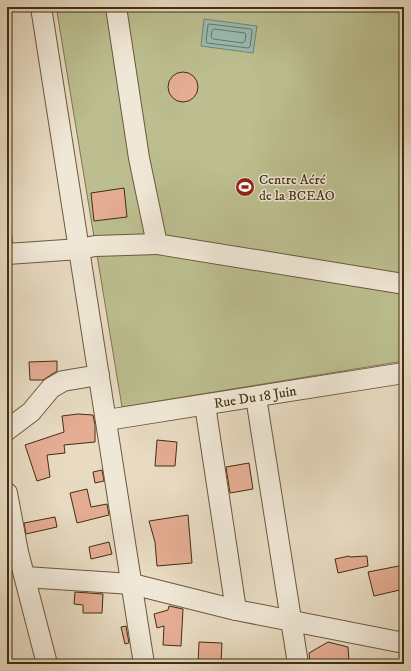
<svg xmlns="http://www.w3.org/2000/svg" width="411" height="671" font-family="'IM FELL DW Pica',serif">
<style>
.green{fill:#bcbe8f;stroke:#7f7650}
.water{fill:#97bbb1;stroke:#758371}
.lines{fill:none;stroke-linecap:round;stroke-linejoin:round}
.shore{stroke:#6c7462;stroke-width:1}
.building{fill:#e5ad93;stroke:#422e12}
.minor-casing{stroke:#6c593e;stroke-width:22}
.minor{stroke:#f0e8d7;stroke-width:20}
.labels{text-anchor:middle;stroke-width:3;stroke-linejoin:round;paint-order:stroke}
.poi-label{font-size:14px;fill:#422e12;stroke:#f0e8d7;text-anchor:start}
.street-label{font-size:14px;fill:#422e12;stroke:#f0e8d7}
</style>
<rect width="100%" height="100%" fill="#e8dbc2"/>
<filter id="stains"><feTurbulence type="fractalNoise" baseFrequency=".005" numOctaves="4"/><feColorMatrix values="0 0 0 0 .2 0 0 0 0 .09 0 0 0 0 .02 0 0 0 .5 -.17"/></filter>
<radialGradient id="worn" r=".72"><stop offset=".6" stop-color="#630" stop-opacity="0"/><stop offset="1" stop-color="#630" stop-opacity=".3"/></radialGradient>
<g class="green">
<polygon points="61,7 404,7 404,361 122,407 57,12"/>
<polygon points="7,199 13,245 7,246"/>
</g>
<polygon class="water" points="204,19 257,26 253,53 201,46"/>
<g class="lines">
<g class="shore">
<polygon points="209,24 251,29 252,31 250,47 248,48 207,43 206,41 208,25"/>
<polygon points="214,29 245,33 246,35 245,41 243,43 213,39 211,37 212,31"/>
</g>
</g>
<g class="building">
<circle cx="183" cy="87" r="15"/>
<polygon points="124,188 127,217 94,221 91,193"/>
<polygon points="57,361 57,371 43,380 30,380 29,362"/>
<polygon points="78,414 93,415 95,425 95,442 64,445 65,453 47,455 50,477 37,481 25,445 64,432 62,416"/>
<polygon points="157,440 177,442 175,466 155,466"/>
<polygon points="249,463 253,489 230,493 226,467"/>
<polygon points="102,470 104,481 95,483 93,472"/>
<polygon points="87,489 91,507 107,504 109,515 77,523 70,493"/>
<polygon points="188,515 192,563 157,566 155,542 149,521"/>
<polygon points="55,517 57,527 26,534 24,523"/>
<polygon points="109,542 112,554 91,559 89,547"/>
<polygon points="349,556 350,557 367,556 368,566 338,573 335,559"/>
<polygon points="404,565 404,589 374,596 368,572"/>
<polygon points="75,592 103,594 102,613 83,613 83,605 74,604"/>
<polygon points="169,606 183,609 181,646 163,645 164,626 157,628 154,614 168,610"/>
<polygon points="126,626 129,643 125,644 121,627"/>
<polygon points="199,642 222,643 221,664 198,664"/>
<polygon points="328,642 348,647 349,661 343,664 310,664 309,653"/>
</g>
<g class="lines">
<defs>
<g id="minor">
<polyline points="41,7 144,664"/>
<polyline points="116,7 139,158 157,244 404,284"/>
<polyline points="7,254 80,249 95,246 157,244"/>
<polyline points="256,397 298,664"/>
<polyline points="205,405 236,610"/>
<path id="s1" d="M107,420L404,373"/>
<polyline points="7,430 31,412 51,388 63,381 99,375"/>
<polyline points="7,493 18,552 47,664"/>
<polyline points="25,577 132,584 236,610 404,643"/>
</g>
</defs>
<use href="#minor" class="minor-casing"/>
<use href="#minor" class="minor"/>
</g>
<defs>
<symbol id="stadium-disc" viewBox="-11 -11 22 22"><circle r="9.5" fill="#8f2418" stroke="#f0e8d7"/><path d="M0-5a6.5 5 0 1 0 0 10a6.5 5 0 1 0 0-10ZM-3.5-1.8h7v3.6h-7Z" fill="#fff"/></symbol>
</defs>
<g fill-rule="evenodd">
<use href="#stadium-disc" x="234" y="176" width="22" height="22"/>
</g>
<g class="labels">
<g class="poi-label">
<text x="259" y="184">Centre Aéré<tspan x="259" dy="16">de la BCEAO</tspan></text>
</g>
<g class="street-label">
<text dy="5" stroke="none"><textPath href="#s1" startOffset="150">Rue Du 18 Juin</textPath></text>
</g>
</g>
<rect width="411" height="671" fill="none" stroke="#e8dbc2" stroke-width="24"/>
<rect x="8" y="8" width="395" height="655" fill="none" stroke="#422e12" stroke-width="2"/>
<rect x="12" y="12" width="387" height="647" fill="none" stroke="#422e12"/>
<rect width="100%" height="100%" filter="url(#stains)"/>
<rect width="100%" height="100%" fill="url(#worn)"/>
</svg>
